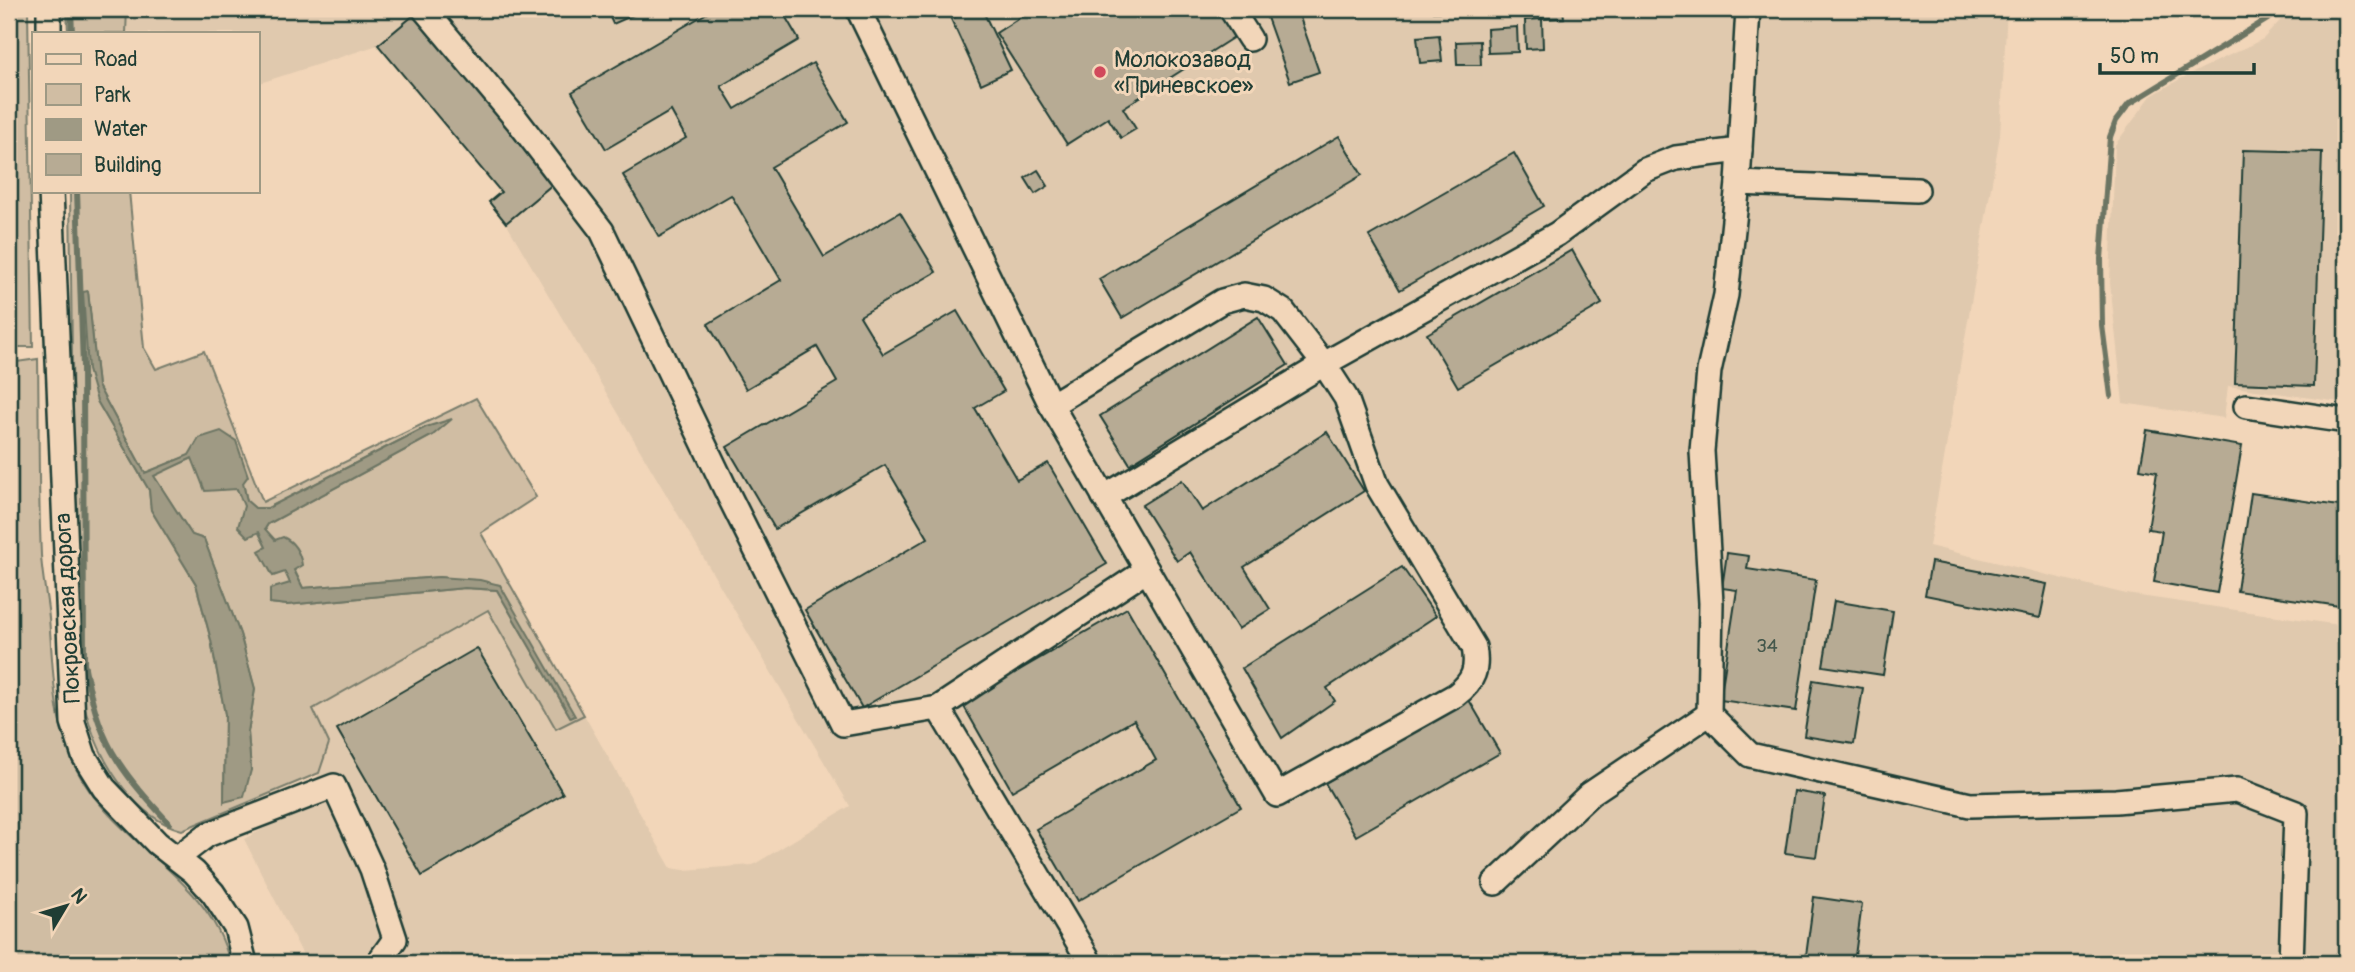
<svg xmlns="http://www.w3.org/2000/svg" width="2355" height="972" font-family="Pangolin,sans-serif">
<style>
.built{fill:#e0c9ae}
.green{fill:#d0bda3;stroke:#787d6c;stroke-width:2;fill-rule:evenodd}
.water{fill:#9f9a84;stroke:#6c7564;stroke-width:2}
.lines{fill:none;stroke-linecap:round;stroke-linejoin:round}
.stream{stroke:#6c7564;stroke-width:6}
.building{fill:#b7ab94;stroke:#1f3d34;stroke-width:2}
.minor-casing{stroke:#1f3d34;stroke-width:28}
.minor{stroke:#f2d6b9;stroke-width:23}
.poi-dot{fill:#d1495b;stroke:#f2d6b9;stroke-width:2.5}
.labels{text-anchor:middle;stroke-width:6;stroke-linejoin:round;paint-order:stroke}
.number-label{font-size:19px;fill:#45584c}
.poi-label{font-size:23px;fill:#1f3d34;stroke:#f2d6b9;text-anchor:start}
.street-label{font-size:23px;fill:#1f3d34;stroke:#f2d6b9}
</style>
<rect width="100%" height="100%" fill="#f2d6b9"/>
<filter id="ink" filterUnits="userSpaceOnUse"><feTurbulence type="fractalNoise" baseFrequency=".0143" numOctaves="2"/><feDisplacementMap in="SourceGraphic" scale="14" xChannelSelector="R" yChannelSelector="G"/><feConvolveMatrix kernelMatrix="1 2 1 2 8 2 1 2 1" color-interpolation-filters="sRGB"/></filter>
<g filter="url(#ink)">
<g class="built">
<polygon points="111,9 2007,9 2000,135 1929,546 2126,594 2346,626 2346,963 307,963 244,839 307,806 319,773 127,380 129,191 144,348 156,369 204,351 263,502 476,398 536,497 481,533 671,868 684,870 753,865 850,806 506,223 489,202 500,192 378,45 257,84 257,33 107,33"/>
<polygon points="2291,9 2346,9 2346,403 2228,386 2224,418 2123,403 2110,283 2115,145 2151,96 2180,79 2263,39"/>
</g>
<g class="green">
<polygon points="9,9 28,9 33,347 9,347"/>
<polygon points="67,9 127,9 126,33 68,33"/>
<path d="M70,191H129L144,348L156,369L204,351L263,502L476,398L536,497L481,533L584,715L556,729L488,610L313,709L329,743L319,773L182,830C135,818 103,765 89,722C70,661 75,584 74,521C73,411 71,301 70,191ZM88,291L98,386L145,473L190,455L199,438L243,483L247,501L255,508H268L426,427L433,435L268,524L265,529L294,569L303,588L439,577L500,585L571,718L497,590L465,588L287,605L270,603L291,583L285,571L273,576L260,551L266,547L237,489L193,458L153,475L192,535L204,539L240,634L255,689L248,732L251,770L224,802L225,714L211,640L196,584L151,510L149,490L97,401Z"/>
<path d="M38,359C39,424 38,490 41,555C42,576 47,597 49,618C54,674 52,732 83,781C127,851 210,879 230,963H9V363Z"/>
</g>
<path class="water" d="M88,291L98,386L145,473L189,455L199,438L221,431L236,441L248,476L243,483L247,501L255,508H268L426,427L452,419L433,435L268,524L265,529L275,540L283,537C294,542 300,553 302,565L294,570L303,588L439,577L480,580L500,585L575,716L571,718L497,590L465,588L287,605L270,603V589L290,583L285,572L273,576L259,551L266,547L259,532L248,537L238,527L244,506L237,489L205,491L192,458L154,476L192,535L204,539L240,634L255,689L248,732L251,770L244,797L224,802L225,714L211,640L196,584L151,510L149,490L97,401L88,370L83,292Z"/>
<g class="lines">
<g class="stream">
<polyline points="71,9 72,33"/>
<path d="M77,191L83,367L84,663C99,742 115,765 169,823"/>
<polyline points="2111,396 2102,325 2101,259 2110,137 2116,121 2129,104 2284,9"/>
</g>
</g>
<g class="building">
<polygon points="606,9 647,9 613,24"/>
<polygon points="714,9 781,9 799,40 721,86 735,109 813,63 848,122 771,167 824,257 900,212 936,272 860,316 883,354 957,311 1004,391 975,408 1017,480 1048,463 1107,564 862,708 805,610 928,538 885,465 775,529 727,447 837,382 817,347 746,389 708,324 781,280 731,195 659,237 623,175 686,138 671,111 606,149 572,92"/>
<polygon points="973,9 982,9 1011,70 981,84 951,19"/>
<polygon points="1033,9 1216,9 1234,37 1123,108 1136,129 1121,138 1108,118 1067,144 996,33"/>
<polygon points="1264,9 1297,9 1319,72 1290,82"/>
<polygon points="1433,9 1477,9 1477,11 1433,12"/>
<polygon points="1541,9 1563,9 1564,18 1542,19"/>
<polygon points="414,15 554,183 506,223 489,202 501,192 378,45"/>
<polygon points="1542,19 1543,48 1526,49 1525,20"/>
<polygon points="1517,27 1518,52 1488,53 1487,29"/>
<polygon points="1439,35 1442,61 1420,63 1417,37"/>
<polygon points="1480,41 1481,65 1457,65 1456,42"/>
<polygon points="1339,136 1362,175 1122,318 1099,279"/>
<polygon points="2243,150 2322,152 2314,386 2235,383"/>
<polygon points="1514,153 1544,206 1400,290 1369,236"/>
<polygon points="1038,170 1048,186 1035,194 1025,178"/>
<polygon points="1572,250 1602,304 1458,387 1427,334"/>
<polygon points="1258,317 1288,365 1130,464 1100,416"/>
<polygon points="2147,430 2242,446 2217,593 2154,582 2162,531 2148,529 2157,472 2140,469"/>
<polygon points="1327,432 1364,491 1244,567 1270,609 1238,629 1190,552 1177,561 1142,505 1182,480 1202,511"/>
<polygon points="2251,493 2346,507 2346,607 2237,591"/>
<polygon points="1727,553 1749,556 1747,569 1816,580 1796,711 1720,700 1737,590 1722,588"/>
<polygon points="1931,562 2047,584 2040,618 1925,595"/>
<polygon points="1402,567 1436,616 1327,688 1335,701 1282,738 1242,668"/>
<polygon points="1834,601 1893,611 1883,675 1823,666"/>
<polygon points="1127,608 1241,807 1078,901 1036,829 1156,760 1134,720 1012,791 962,703"/>
<polygon points="477,648 563,794 422,876 337,729"/>
<polygon points="1813,680 1863,688 1854,744 1804,736"/>
<polygon points="1469,700 1500,753 1356,836 1325,783"/>
<polygon points="1794,791 1825,796 1816,857 1785,853"/>
<polygon points="1814,897 1862,904 1854,963 1805,963"/>
</g>
<g class="lines">
<defs>
<g id="minor">
<polyline points="49,9 49,33"/>
<polyline points="424,9 517,120 602,231 725,488 843,724 938,708 1147,570 1051,405 858,9"/>
<polyline points="1231,9 1250,39"/>
<polyline points="1748,9 1738,183 1726,295 1709,371 1702,451 1711,603 1709,714 1750,755 1970,805 2116,801 2237,790 2296,813 2291,963"/>
<polyline points="1738,183 1917,190"/>
<polyline points="51,191 73,722 84,756 104,788 157,843 194,872 213,893 236,928 245,963"/>
<path d="M1051,405L1222,301L1244,295L1264,299L1283,311L1324,364L1346,398L1377,485L1474,647C1478,669 1474,681 1456,695L1277,795L1147,570"/>
<polyline points="2246,406 2346,421"/>
<polyline points="1104,497 1324,364 1557,234 1645,170 1676,158 1740,150"/>
<polyline points="938,708 1087,957"/>
<polyline points="177,858 207,835 334,786 372,869 395,939 378,963"/>
<polyline points="1495,883 1590,794 1709,714"/>
</g>
</defs>
<use href="#minor" class="minor-casing"/>
<use href="#minor" class="minor"/>
</g>
</g>
<circle class="poi-dot" cx="1100" cy="72" r="7"/>
<g class="labels">
<g class="number-label">
<text x="1767" y="652">34</text>
</g>
<g class="poi-label">
<text x="1114" y="67">Молокозавод<tspan x="1114" dy="26">«Приневское»</tspan></text>
</g>
<g class="street-label">
<text transform="translate(67 608) rotate(-93)" y="8">Покровская дорога</text>
</g>
</g>
<rect width="2355" height="972" fill="none" stroke="#f2d6b9" stroke-width="35"/>
<rect x="18" y="18" width="2320" height="937" fill="none" stroke="#1f3d34" stroke-width="2.5" filter="url(#ink)"/>
<rect x="32" y="32" width="228" height="161" fill="#f2d6b9" stroke="#9e9984" stroke-width="2"/>
<rect x="46" y="54" width="35" height="10" fill="#f2d6b9" stroke="#9e9984" stroke-width="2"/>
<text x="94" y="66" font-size="21" fill="#1f3d34">Road</text>
<rect x="46" y="84" width="35" height="21" fill="#d0bda3" stroke="#9e9984" stroke-width="2"/>
<text x="94" y="102" font-size="21" fill="#1f3d34">Park</text>
<rect x="46" y="119" width="35" height="21" fill="#9f9a84" stroke="#9e9984" stroke-width="2"/>
<text x="94" y="136" font-size="21" fill="#1f3d34">Water</text>
<rect x="46" y="154" width="35" height="21" fill="#b7ab94" stroke="#9e9984" stroke-width="2"/>
<text x="94" y="172" font-size="21" fill="#1f3d34">Building</text>
<g transform="translate(66 906) rotate(52)" stroke="#f2d6b9" stroke-width="5" paint-order="stroke">
<path d="M0-5L12 26L0 18L-12 26Z" fill="#1f3d34"/>
<text y="-10" font-size="19" font-weight="bold" text-anchor="middle" fill="#1f3d34">N</text>
</g>
<path d="M2100 63v10h154v-10" fill="none" stroke="#1f3d34" stroke-width="3.5"/>
<text x="2110" y="63" font-size="21" fill="#1f3d34" stroke="#f2d6b9" stroke-width="5" paint-order="stroke">50 m</text>
</svg>
